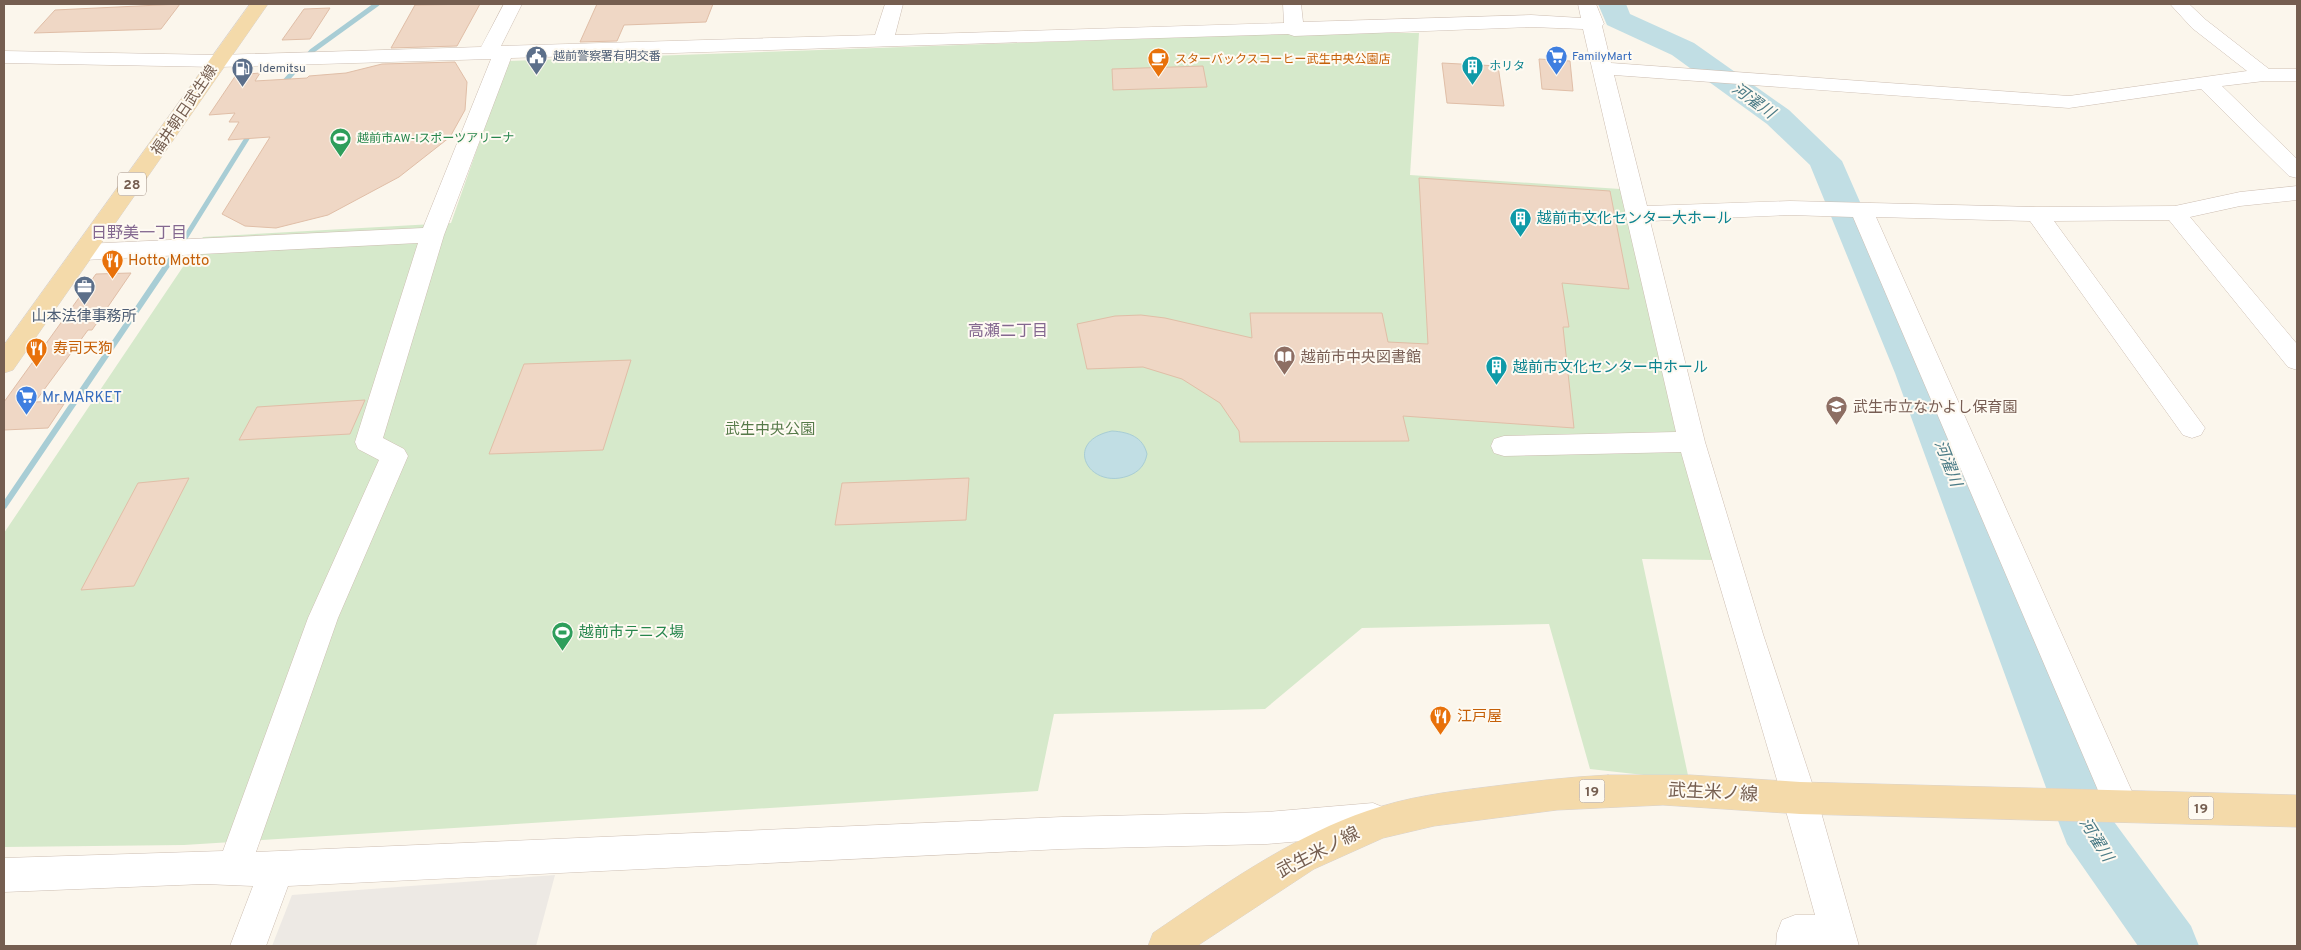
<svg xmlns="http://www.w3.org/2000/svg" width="2301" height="950" font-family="Overpass,'Noto Sans JP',sans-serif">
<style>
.industrial{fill:#ede9e4}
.green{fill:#d6e9cb}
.water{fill:#c1dee4;stroke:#a8cdd5}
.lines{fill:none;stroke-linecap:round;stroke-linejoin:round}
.stream-far1{stroke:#a8cdd5;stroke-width:5}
.stream{stroke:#a8cdd5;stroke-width:6}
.river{fill:#c1dee4;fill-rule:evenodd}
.building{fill:#efd7c5;stroke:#e0bea7}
.minor-casing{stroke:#cdbeb2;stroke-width:1}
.major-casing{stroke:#d8d2ce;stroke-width:1}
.minor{fill:#fff;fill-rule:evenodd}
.major{fill:#f4daaa;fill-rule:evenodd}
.labels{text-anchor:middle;stroke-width:4;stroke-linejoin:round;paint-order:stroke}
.far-service-label{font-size:12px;fill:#4e5e75;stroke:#fefaf2;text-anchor:start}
.far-shop-label{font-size:12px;fill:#366cbe;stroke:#fefaf2;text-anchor:start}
.far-food-label{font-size:12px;fill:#c56008;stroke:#fefaf2;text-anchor:start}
.far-culture-label{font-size:12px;fill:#0d838f;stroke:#fefaf2;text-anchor:start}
.far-leisure-label{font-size:12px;fill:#27864d;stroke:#fefaf2;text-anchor:start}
.shield{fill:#fefaf2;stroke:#9e8d81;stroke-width:1}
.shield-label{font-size:14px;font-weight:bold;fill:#755e50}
.street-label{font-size:15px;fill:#755e50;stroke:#fefaf2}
.culture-label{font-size:15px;fill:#0d838f;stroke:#fefaf2;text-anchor:start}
.food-label{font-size:15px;fill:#c56008;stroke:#fefaf2;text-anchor:start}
.service-label{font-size:15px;fill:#4e5e75;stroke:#fefaf2}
.education-label{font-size:15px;fill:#785e54;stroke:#fefaf2;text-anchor:start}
.shop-label{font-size:15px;fill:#366cbe;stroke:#fefaf2;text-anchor:start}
.park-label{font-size:15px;fill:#567a49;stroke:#fefaf2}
.leisure-label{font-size:15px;fill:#27864d;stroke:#fefaf2;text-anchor:start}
.water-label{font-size:16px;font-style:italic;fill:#4b7b86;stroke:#fefaf2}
.neighbourhood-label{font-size:16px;fill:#846890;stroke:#fefaf2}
.near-street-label{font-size:18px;fill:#755e50;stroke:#fefaf2}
</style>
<rect width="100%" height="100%" fill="#fbf6ec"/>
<polygon class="industrial" points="555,875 536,946 272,946 292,895"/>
<polygon class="green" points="1300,33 1419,33 1410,175 1620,189 1715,560 1642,559 1689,780 1590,769 1549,624 1362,628 1265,709 1054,714 1038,791 184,845 4,847 4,533 203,237 451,223 508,61"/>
<path class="water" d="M1112,431C1129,432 1143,437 1147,454C1145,465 1139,472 1128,476C1088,490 1062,441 1112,431Z"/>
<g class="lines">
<g class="stream-far1">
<polyline points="280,87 312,51 377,4"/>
<polyline points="177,251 251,132"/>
</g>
<polyline class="stream" points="4,506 178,249"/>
<polygon class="river" points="1598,4 1626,4 1630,14 1694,43 1789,110 1842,161 1935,373 2106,811 2191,926 2199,946 2138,946 2067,844 2060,826 1895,373 1810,165 1767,124 1672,55 1607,25"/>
</g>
<g class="building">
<polygon points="180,4 161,29 34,33 55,10"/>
<polygon points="480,4 457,46 391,48 415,5"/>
<polygon points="597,4 713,4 706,22 624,25 617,41 580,42"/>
<polygon points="330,8 310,39 282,40 304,9"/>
<polygon points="1539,59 1570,61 1573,91 1542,89"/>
<polygon points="455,62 467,82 465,110 450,137 399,177 328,215 276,228 245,226 222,214 270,137 228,140 239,122 229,122 235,113 209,115 236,75 260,73 255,81 307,78 309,76 346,73 382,64"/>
<polygon points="1442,63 1498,66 1504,106 1447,103"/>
<polygon points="1203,66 1207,87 1113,90 1112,69"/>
<polygon points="1419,178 1610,191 1629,289 1562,283 1569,327 1563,327 1574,428 1403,416 1409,441 1240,442 1239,431 1220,403 1182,379 1143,367 1087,369 1077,324 1115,316 1141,315 1165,318 1252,338 1250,313 1382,313 1388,342 1428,344"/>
<polygon points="131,273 92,330 88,330 35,402 58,401 57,404 64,404 48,428 4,430 4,402 96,274"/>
<polygon points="631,360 603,450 489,454 524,364"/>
<polygon points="365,400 350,434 239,440 257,407"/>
<polygon points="189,478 134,586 81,590 138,483"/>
<polygon points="969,478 966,520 835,525 842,483"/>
</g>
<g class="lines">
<defs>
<path id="minor" d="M504,4H522L501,46L875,35L885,4H903L895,35L1284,23L1283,4H1301L1303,22L1531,15L1581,18L1578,4H1596L1604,24L1602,26L1611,63L2069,96L2247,71L2192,28L2170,4H2189L2206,20L2269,69H2297V81H2264L2222,86L2297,159V178L2289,176L2201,89L2069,108L1614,75L1647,206L1790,201L2037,207L2175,206L2240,192L2297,186V200L2240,206L2190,217L2297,344V370L2288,367L2169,220L2054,221L2205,428L2201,435L2192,438L2183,435L2030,221L1876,217L2138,805L2133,816L2121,821L2109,816L1853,217L1790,215L1650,221L1705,442L1763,634L1817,798L1859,946H1776L1777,933L1782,920L1795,915H1815C1773,760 1725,607 1681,452L1504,456L1494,453L1491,446L1494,439L1504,436L1676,432L1583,29L1531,27L1294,36L1288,34L511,58L444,235L383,438L404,449L408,456L338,618L256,852L1062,817L1267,812L1373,803L1385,808L1390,819L1385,830L1373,835L1267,844L1062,849L288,886L266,946H230L253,886L204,884L4,892V858L223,851L308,618L379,460L358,449L355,442L418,243L84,260L76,257L72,252L76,247L84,244L423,228L491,59L218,67L4,63V51L218,55L481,47Z"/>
<g id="major">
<polygon points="250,4 268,4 13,370 4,373 4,345"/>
<path d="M1608,775H1690L1800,782L2297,795V827L1800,814L1663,805L1557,810L1434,826L1383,838L1314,869L1197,946H1148L1153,933C1221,887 1289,838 1367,811C1406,797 1446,792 1487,787C1527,782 1567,777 1608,775Z"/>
</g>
</defs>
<use href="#minor" class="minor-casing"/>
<use href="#major" class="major-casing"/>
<use href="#minor" class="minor"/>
<use href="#major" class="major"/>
</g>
<defs>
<symbol id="civic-pin" viewBox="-11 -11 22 30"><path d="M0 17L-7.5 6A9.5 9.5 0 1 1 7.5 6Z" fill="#5c6f8a" stroke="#fefaf2"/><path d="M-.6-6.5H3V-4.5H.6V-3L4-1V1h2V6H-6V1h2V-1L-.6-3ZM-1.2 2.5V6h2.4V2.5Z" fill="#fff"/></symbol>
<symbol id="supermarket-pin" viewBox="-11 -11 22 30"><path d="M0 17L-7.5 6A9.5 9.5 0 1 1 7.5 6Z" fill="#3f7fe0" stroke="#fefaf2"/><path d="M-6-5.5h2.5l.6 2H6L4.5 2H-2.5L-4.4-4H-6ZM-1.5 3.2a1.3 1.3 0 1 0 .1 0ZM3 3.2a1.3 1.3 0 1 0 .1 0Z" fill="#fff"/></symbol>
<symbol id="cafe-pin" viewBox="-11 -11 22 30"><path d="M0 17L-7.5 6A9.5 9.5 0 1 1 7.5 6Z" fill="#e8710a" stroke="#fefaf2"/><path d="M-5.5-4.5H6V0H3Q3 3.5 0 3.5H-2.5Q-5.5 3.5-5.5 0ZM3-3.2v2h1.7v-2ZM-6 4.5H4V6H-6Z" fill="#fff"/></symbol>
<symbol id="building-pin" viewBox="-11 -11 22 30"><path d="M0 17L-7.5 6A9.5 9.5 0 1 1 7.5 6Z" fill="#0f9aa8" stroke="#fefaf2"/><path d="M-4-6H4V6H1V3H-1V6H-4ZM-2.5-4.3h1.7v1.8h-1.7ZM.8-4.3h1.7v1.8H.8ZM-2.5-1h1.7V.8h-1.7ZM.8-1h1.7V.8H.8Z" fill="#fff"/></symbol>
<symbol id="fuel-pin" viewBox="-11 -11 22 30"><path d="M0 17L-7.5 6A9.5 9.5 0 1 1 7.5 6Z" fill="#5c6f8a" stroke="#fefaf2"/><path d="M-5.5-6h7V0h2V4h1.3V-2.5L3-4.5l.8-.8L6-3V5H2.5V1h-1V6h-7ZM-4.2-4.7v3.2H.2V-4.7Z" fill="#fff"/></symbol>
<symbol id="stadium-pin" viewBox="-11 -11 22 30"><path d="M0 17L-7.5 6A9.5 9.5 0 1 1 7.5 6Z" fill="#2e9e5b" stroke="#fefaf2"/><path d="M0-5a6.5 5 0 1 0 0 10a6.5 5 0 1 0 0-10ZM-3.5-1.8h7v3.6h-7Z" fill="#fff"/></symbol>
<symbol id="restaurant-pin" viewBox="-11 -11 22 30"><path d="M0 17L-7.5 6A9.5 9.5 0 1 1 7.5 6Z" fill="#e8710a" stroke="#fefaf2"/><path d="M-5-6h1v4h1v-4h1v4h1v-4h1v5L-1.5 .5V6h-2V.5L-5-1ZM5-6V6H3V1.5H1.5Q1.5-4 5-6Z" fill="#fff"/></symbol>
<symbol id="office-pin" viewBox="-11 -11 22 30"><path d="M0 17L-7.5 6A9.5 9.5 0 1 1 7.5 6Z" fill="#5c6f8a" stroke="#fefaf2"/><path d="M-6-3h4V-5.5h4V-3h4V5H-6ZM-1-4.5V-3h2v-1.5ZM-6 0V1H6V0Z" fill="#fff"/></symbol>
<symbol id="library-pin" viewBox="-11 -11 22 30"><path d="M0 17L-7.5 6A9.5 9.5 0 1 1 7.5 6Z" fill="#8d6e63" stroke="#fefaf2"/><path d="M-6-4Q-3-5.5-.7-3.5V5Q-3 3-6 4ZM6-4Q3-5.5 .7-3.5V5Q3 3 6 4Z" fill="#fff"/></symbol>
<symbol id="school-pin" viewBox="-11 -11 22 30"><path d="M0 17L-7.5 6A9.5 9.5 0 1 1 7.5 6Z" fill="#8d6e63" stroke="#fefaf2"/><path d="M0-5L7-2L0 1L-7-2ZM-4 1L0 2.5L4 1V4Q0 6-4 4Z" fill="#fff"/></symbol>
</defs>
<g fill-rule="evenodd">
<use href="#civic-pin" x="524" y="44" width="25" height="34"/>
<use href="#supermarket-pin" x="1544" y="44" width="25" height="34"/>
<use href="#cafe-pin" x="1146" y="46" width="25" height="34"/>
<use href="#building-pin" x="1460" y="54" width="25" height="34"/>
<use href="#fuel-pin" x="230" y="56" width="25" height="34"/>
<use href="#stadium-pin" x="328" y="126" width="25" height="34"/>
<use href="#building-pin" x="1508" y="206" width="25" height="34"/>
<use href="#restaurant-pin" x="100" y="248" width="25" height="34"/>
<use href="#office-pin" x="72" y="274" width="25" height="34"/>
<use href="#restaurant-pin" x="24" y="336" width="25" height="34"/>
<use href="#library-pin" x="1272" y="344" width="25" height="34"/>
<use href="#building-pin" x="1484" y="354" width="25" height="34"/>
<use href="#supermarket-pin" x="14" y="384" width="25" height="34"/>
<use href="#school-pin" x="1824" y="394" width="25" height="34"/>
<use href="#stadium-pin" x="550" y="620" width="25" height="34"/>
<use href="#restaurant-pin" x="1428" y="704" width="25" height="34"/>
</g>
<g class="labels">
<g class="far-service-label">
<text x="553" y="60">越前警察署有明交番</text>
<text x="259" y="72">Idemitsu</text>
</g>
<g class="far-shop-label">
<text x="1572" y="60">FamilyMart</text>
</g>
<g class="far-food-label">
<text x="1175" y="63">スターバックスコーヒー武生中央公園店</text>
</g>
<g class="far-culture-label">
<text x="1489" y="70">ホリタ</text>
</g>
<g class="far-leisure-label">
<text x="357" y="142">越前市AW-Iスポーツアリーナ</text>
</g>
<g class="shield">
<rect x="118" y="172.5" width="28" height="23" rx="4"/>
<rect x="1579.5" y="779.5" width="25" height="23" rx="4"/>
<rect x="2188.5" y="796.5" width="25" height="23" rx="4"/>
</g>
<g class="shield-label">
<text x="132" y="189">28</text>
<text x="1592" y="796">19</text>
<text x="2201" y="813">19</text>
</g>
<g class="street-label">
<text transform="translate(184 110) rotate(-56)" y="5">福井朝日武生線</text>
</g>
<g class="culture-label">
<text x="1537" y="223">越前市文化センター大ホール</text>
<text x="1513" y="372">越前市文化センター中ホール</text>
</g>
<g class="food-label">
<text x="128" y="265">Hotto Motto</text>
<text x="53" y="353">寿司天狗</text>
<text x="1457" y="721">江戸屋</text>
</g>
<g class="service-label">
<text x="84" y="321">山本法律事務所</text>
</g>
<g class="education-label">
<text x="1301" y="362">越前市中央図書館</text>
<text x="1853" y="412">武生市立なかよし保育園</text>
</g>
<g class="shop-label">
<text x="42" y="402">Mr.MARKET</text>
</g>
<g class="park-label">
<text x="770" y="434">武生中央公園</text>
</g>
<g class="leisure-label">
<text x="579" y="637">越前市テニス場</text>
</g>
<g class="water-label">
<text transform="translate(1754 100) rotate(36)" y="6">河濯川</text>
<text transform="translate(1949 463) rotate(69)" y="6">河濯川</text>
<text transform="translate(2097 839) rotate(58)" y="6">河濯川</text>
</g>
<g class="neighbourhood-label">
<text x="139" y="238">日野美一丁目</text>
<text x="1008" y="336">高瀬二丁目</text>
</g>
<g class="near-street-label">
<text transform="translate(1713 792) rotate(3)" y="6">武生米ノ線</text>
<text transform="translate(1318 852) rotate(-27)" y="6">武生米ノ線</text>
</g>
</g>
<rect width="2301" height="950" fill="none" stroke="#755e50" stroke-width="10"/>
</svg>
